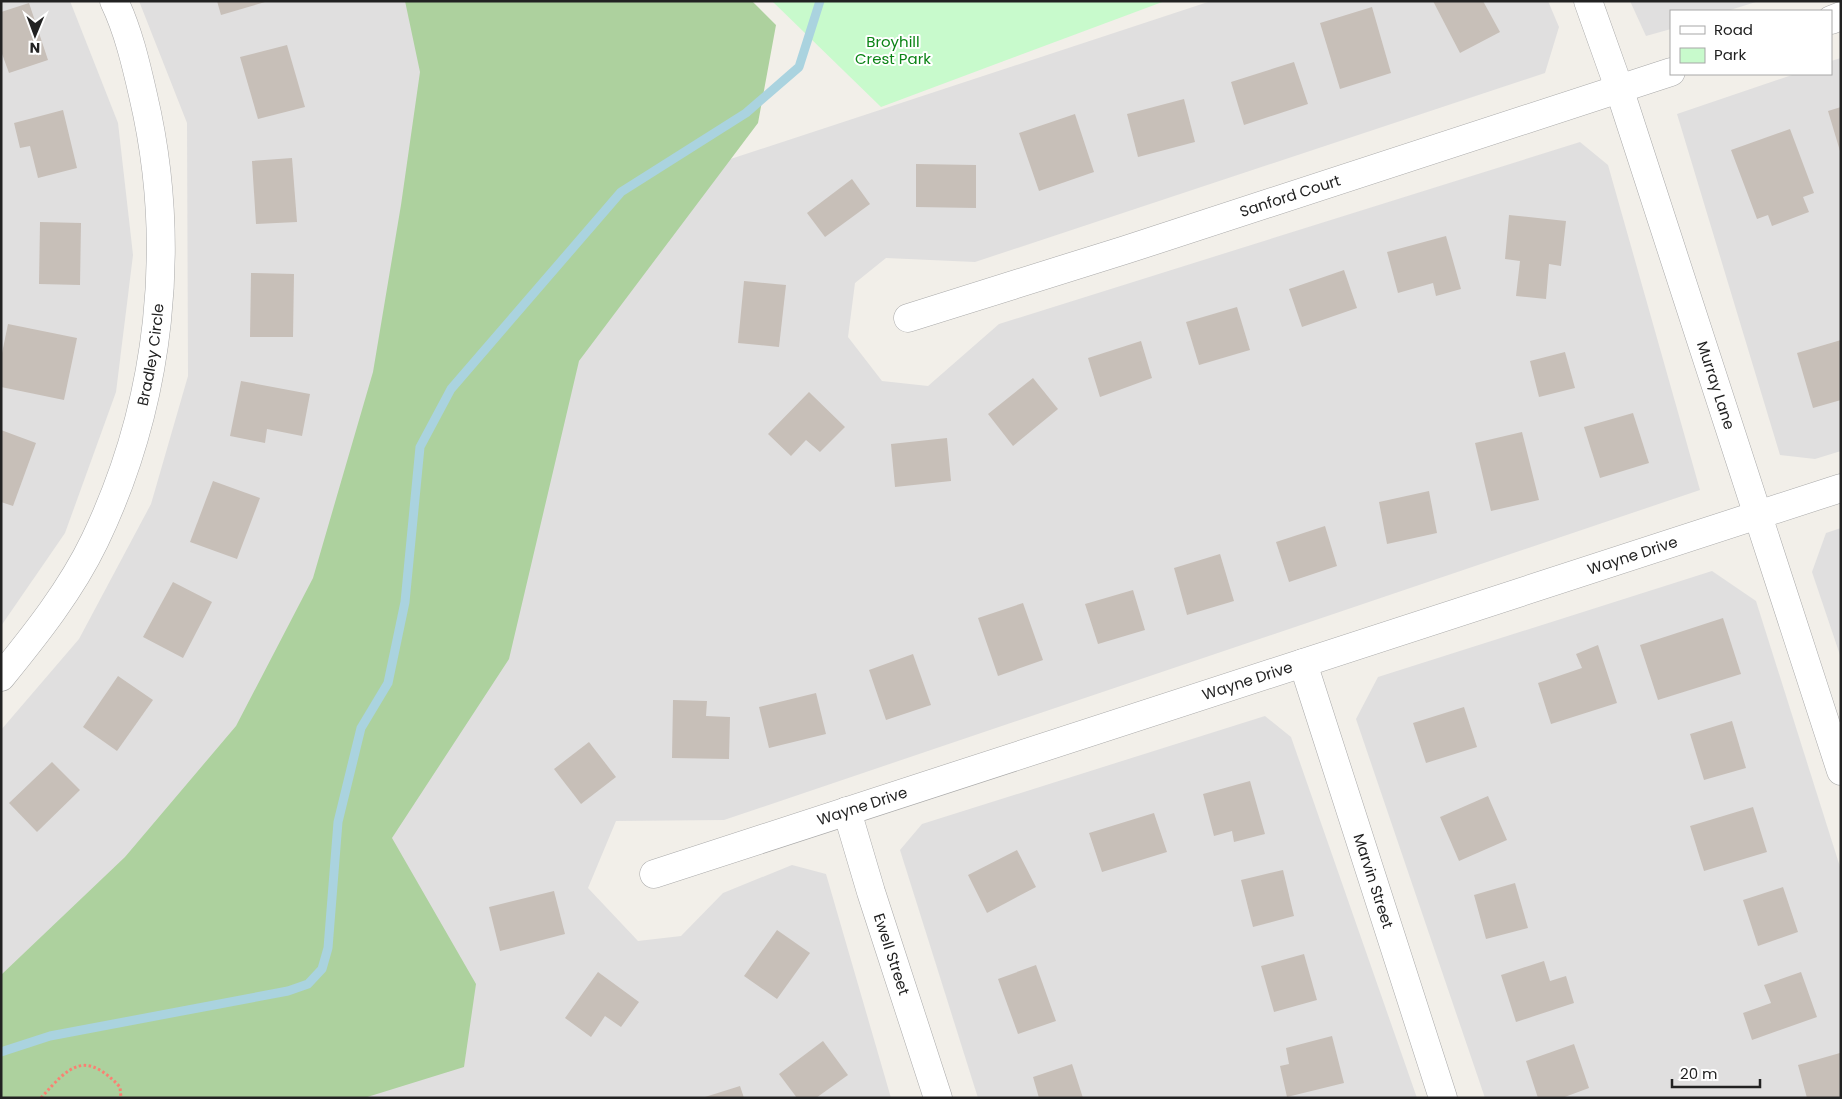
<svg xmlns="http://www.w3.org/2000/svg" width="1842" height="1099" font-family="Poppins,sans-serif">
<style>
.residential{fill:#e0dfdf}
.forest{fill:#add19e}
.park{fill:#c8facc}
.lines{fill:none;stroke-linecap:round;stroke-linejoin:round}
.stream{stroke:#aad3df;stroke-width:9}
.building{fill:#c7bfb8}
.minor-casing{stroke:#a9a9a9;stroke-width:29}
.path{stroke:#fa8072;stroke-width:3;stroke-dasharray:2.5 2.5;stroke-linecap:butt}
.minor{stroke:#fff;stroke-width:28}
.labels{text-anchor:middle;stroke-width:4;stroke-linejoin:round;paint-order:stroke}
.park-label{font-size:15px;fill:#0c8416;stroke:#fff}
.street-label{font-size:15px;fill:#222;stroke:#fff}
</style>
<rect width="100%" height="100%" fill="#f2efe9"/>
<g class="residential">
<polygon points="1,1 70,1 118,123 133,255 116,392 65,533 1,626"/>
<polygon points="139,1 620,1 688,173 1211,1 1548,1 1559,27 1545,73 975,262 886,258 855,283 848,337 882,381 928,386 999,324 1580,142 1608,165 1700,490 724,820 616,821 588,888 638,941 681,936 723,893 792,865 826,874 891,1098 127,1098 1,1067 1,730 79,639 151,504 188,376 187,123"/>
<polygon points="1630,1 1759,1 1727,11 1671,11 1671,29 1646,36"/>
<polygon points="1841,58 1841,451 1815,459 1780,455 1677,114 1795,74 1831,74 1831,61"/>
<polygon points="1841,528 1841,658 1812,572 1826,533"/>
<polygon points="1712,571 1756,601 1841,870 1841,1098 1485,1098 1356,719 1378,677"/>
<polygon points="1265,716 1291,737 1417,1098 978,1098 900,850 922,824"/>
</g>
<polygon class="forest" points="405,1 752,1 776,25 758,123 579,361 509,659 392,838 476,984 464,1067 364,1098 1,1098 1,975 125,857 236,726 313,578 373,372 401,205 420,72"/>
<polygon class="park" points="772,1 1165,1 881,107"/>
<g class="lines">
<polyline class="stream" points="1,1052 50,1036 288,991 308,984 322,969 328,948 338,822 361,728 388,683 405,602 420,447 451,389 621,192 746,113 799,67 820,1"/>
</g>
<g class="building">
<polygon points="217,1 265,1 265,2 221,15"/>
<polygon points="1433,1 1483,1 1500,32 1460,53"/>
<polygon points="29,3 48,60 9,73 1,51 1,12"/>
<polygon points="1372,7 1391,73 1340,89 1320,23"/>
<polygon points="287,45 305,107 258,119 240,57"/>
<polygon points="1294,62 1308,104 1244,125 1231,82"/>
<polygon points="1184,99 1195,142 1138,157 1127,114"/>
<polygon points="1841,107 1841,151 1840,151 1828,111"/>
<polygon points="63,110 77,168 38,178 30,146 20,148 14,123"/>
<polygon points="1075,114 1094,172 1039,191 1019,133"/>
<polygon points="1790,129 1814,193 1803,197 1809,212 1772,226 1768,215 1757,219 1731,150"/>
<polygon points="292,158 297,222 256,224 252,161"/>
<polygon points="916,164 976,165 976,208 916,207"/>
<polygon points="852,179 870,204 825,237 807,213"/>
<polygon points="1509,215 1566,221 1561,266 1549,264 1546,299 1516,296 1520,261 1505,259"/>
<polygon points="40,222 81,223 80,285 39,284"/>
<polygon points="1446,236 1461,289 1436,296 1433,283 1398,293 1387,252"/>
<polygon points="1344,270 1357,308 1302,327 1289,289"/>
<polygon points="251,273 294,274 293,337 250,337"/>
<polygon points="744,281 786,285 779,347 738,343"/>
<polygon points="1237,307 1250,350 1199,365 1186,322"/>
<polygon points="8,324 77,338 64,400 1,387 1,358"/>
<polygon points="1841,340 1841,400 1813,408 1797,353"/>
<polygon points="1141,341 1152,378 1100,397 1088,358"/>
<polygon points="1565,352 1575,388 1539,397 1530,361"/>
<polygon points="1033,378 1058,409 1013,446 988,414"/>
<polygon points="241,381 310,394 302,436 267,429 265,443 230,436"/>
<polygon points="809,392 845,427 820,452 806,440 791,456 768,434"/>
<polygon points="1633,413 1649,463 1600,478 1584,427"/>
<polygon points="1,430 36,443 13,506 1,502"/>
<polygon points="1522,432 1539,500 1491,511 1475,443"/>
<polygon points="947,438 951,481 895,487 891,444"/>
<polygon points="213,481 260,498 237,559 190,542"/>
<polygon points="1429,491 1437,533 1387,544 1379,502"/>
<polygon points="1325,526 1337,566 1289,582 1276,542"/>
<polygon points="1220,554 1234,601 1187,615 1174,568"/>
<polygon points="173,582 212,602 183,658 143,637"/>
<polygon points="1133,590 1145,630 1098,644 1085,604"/>
<polygon points="1023,603 1043,660 998,676 978,618"/>
<polygon points="1723,618 1741,674 1658,700 1640,645"/>
<polygon points="1598,645 1617,703 1551,724 1538,683 1582,668 1576,654"/>
<polygon points="913,654 931,705 886,720 869,670"/>
<polygon points="118,676 153,700 117,751 83,727"/>
<polygon points="816,693 826,734 769,748 759,707"/>
<polygon points="673,700 707,701 706,716 730,717 729,759 672,758"/>
<polygon points="1464,707 1477,747 1426,763 1413,723"/>
<polygon points="1732,721 1746,768 1704,780 1690,734"/>
<polygon points="589,742 616,777 581,804 554,769"/>
<polygon points="52,762 80,790 37,832 9,803"/>
<polygon points="1250,781 1265,834 1234,842 1232,831 1214,836 1203,794"/>
<polygon points="1488,796 1507,840 1459,861 1440,817"/>
<polygon points="1753,807 1767,852 1704,871 1690,826"/>
<polygon points="1154,813 1167,852 1102,872 1089,833"/>
<polygon points="1017,850 1036,887 987,913 968,875"/>
<polygon points="1283,870 1294,916 1253,927 1241,880"/>
<polygon points="1515,883 1528,928 1486,939 1474,895"/>
<polygon points="1783,887 1798,932 1758,946 1743,900"/>
<polygon points="554,891 565,934 500,951 489,907"/>
<polygon points="777,930 810,953 777,999 744,976"/>
<polygon points="1304,954 1317,1000 1274,1012 1261,966"/>
<polygon points="1544,961 1550,981 1566,976 1574,1003 1516,1022 1501,975"/>
<polygon points="1036,965 1056,1021 1018,1034 998,979"/>
<polygon points="598,972 639,1002 621,1027 605,1016 591,1037 565,1018"/>
<polygon points="1801,972 1817,1017 1752,1040 1743,1013 1771,1003 1764,985"/>
<polygon points="1332,1036 1344,1083 1287,1097 1280,1066 1289,1064 1286,1048"/>
<polygon points="823,1041 848,1075 816,1098 797,1098 779,1074"/>
<polygon points="1574,1044 1589,1088 1562,1098 1538,1098 1526,1061"/>
<polygon points="1840,1053 1841,1098 1807,1098 1798,1065"/>
<polygon points="1072,1064 1083,1098 1039,1098 1033,1077"/>
<polygon points="740,1086 744,1098 705,1098 705,1097"/>
</g>
<g class="lines">
<defs>
<g id="minor">
<path id="s1" d="M1588,1L1619,88L1841,771"/>
<polyline points="1831,20 1841,16"/>
<path id="s2" d="M908,318L1125,250L1671,72"/>
<path id="s3" d="M1303,663L1443,1098"/>
<path id="s4" d="M1,677C36,634 71,590 95,540C161,402 178,244 143,95C136,64 128,30 114,1"/>
<path id="s5" d="M847,811L871,892L938,1098"/>
<path id="s6" d="M654,874L1841,488"/>
</g>
</defs>
<use href="#minor" class="minor-casing"/>
<path class="path" d="M41,1098C70,1065 85,1050 120,1087L121,1098"/>
<use href="#minor" class="minor"/>
</g>
<g class="labels">
<g class="park-label">
<text x="893" y="47">Broyhill<tspan x="893" dy="17">Crest Park</tspan></text>
</g>
<g class="street-label">
<text dy="5" stroke="none"><textPath href="#s2" startOffset="401">Sanford Court</textPath></text>
<text dy="5" stroke="none"><textPath href="#s4" startOffset="361">Bradley Circle</textPath></text>
<text dy="5" stroke="none"><textPath href="#s1" startOffset="405">Murray Lane</textPath></text>
<text dy="5" stroke="none"><textPath href="#s6" startOffset="1029">Wayne Drive</textPath></text>
<text dy="5" stroke="none"><textPath href="#s6" startOffset="624">Wayne Drive</textPath></text>
<text dy="5" stroke="none"><textPath href="#s6" startOffset="219">Wayne Drive</textPath></text>
<text dy="5" stroke="none"><textPath href="#s3" startOffset="229">Marvin Street</textPath></text>
<text dy="5" stroke="none"><textPath href="#s5" startOffset="150">Ewell Street</textPath></text>
</g>
</g>
<rect width="1842" height="1099" fill="none" stroke="#222222" stroke-width="5"/>
<rect x="1670" y="10" width="162" height="65" fill="#ffffff" stroke="#a7a7a7"/>
<rect x="1680" y="26" width="25" height="8" fill="#ffffff" stroke="#a7a7a7"/>
<text x="1714" y="35" font-size="15" fill="#222222">Road</text>
<rect x="1680" y="48" width="25" height="15" fill="#c8facc" stroke="#a7a7a7"/>
<text x="1714" y="60" font-size="15" fill="#222222">Park</text>
<g transform="translate(35 35) rotate(181)" stroke="#ffffff" stroke-width="4" paint-order="stroke">
<path d="M0-4L9 19L0 12L-9 19Z" fill="#222222"/>
<text y="-8" font-size="14" font-weight="bold" text-anchor="middle" fill="#222222">N</text>
</g>
<path d="M1672 1079v8h88v-8" fill="none" stroke="#222222" stroke-width="2.5"/>
<text x="1680" y="1079" font-size="15" fill="#222222" stroke="#ffffff" stroke-width="4" paint-order="stroke">20 m</text>
</svg>
